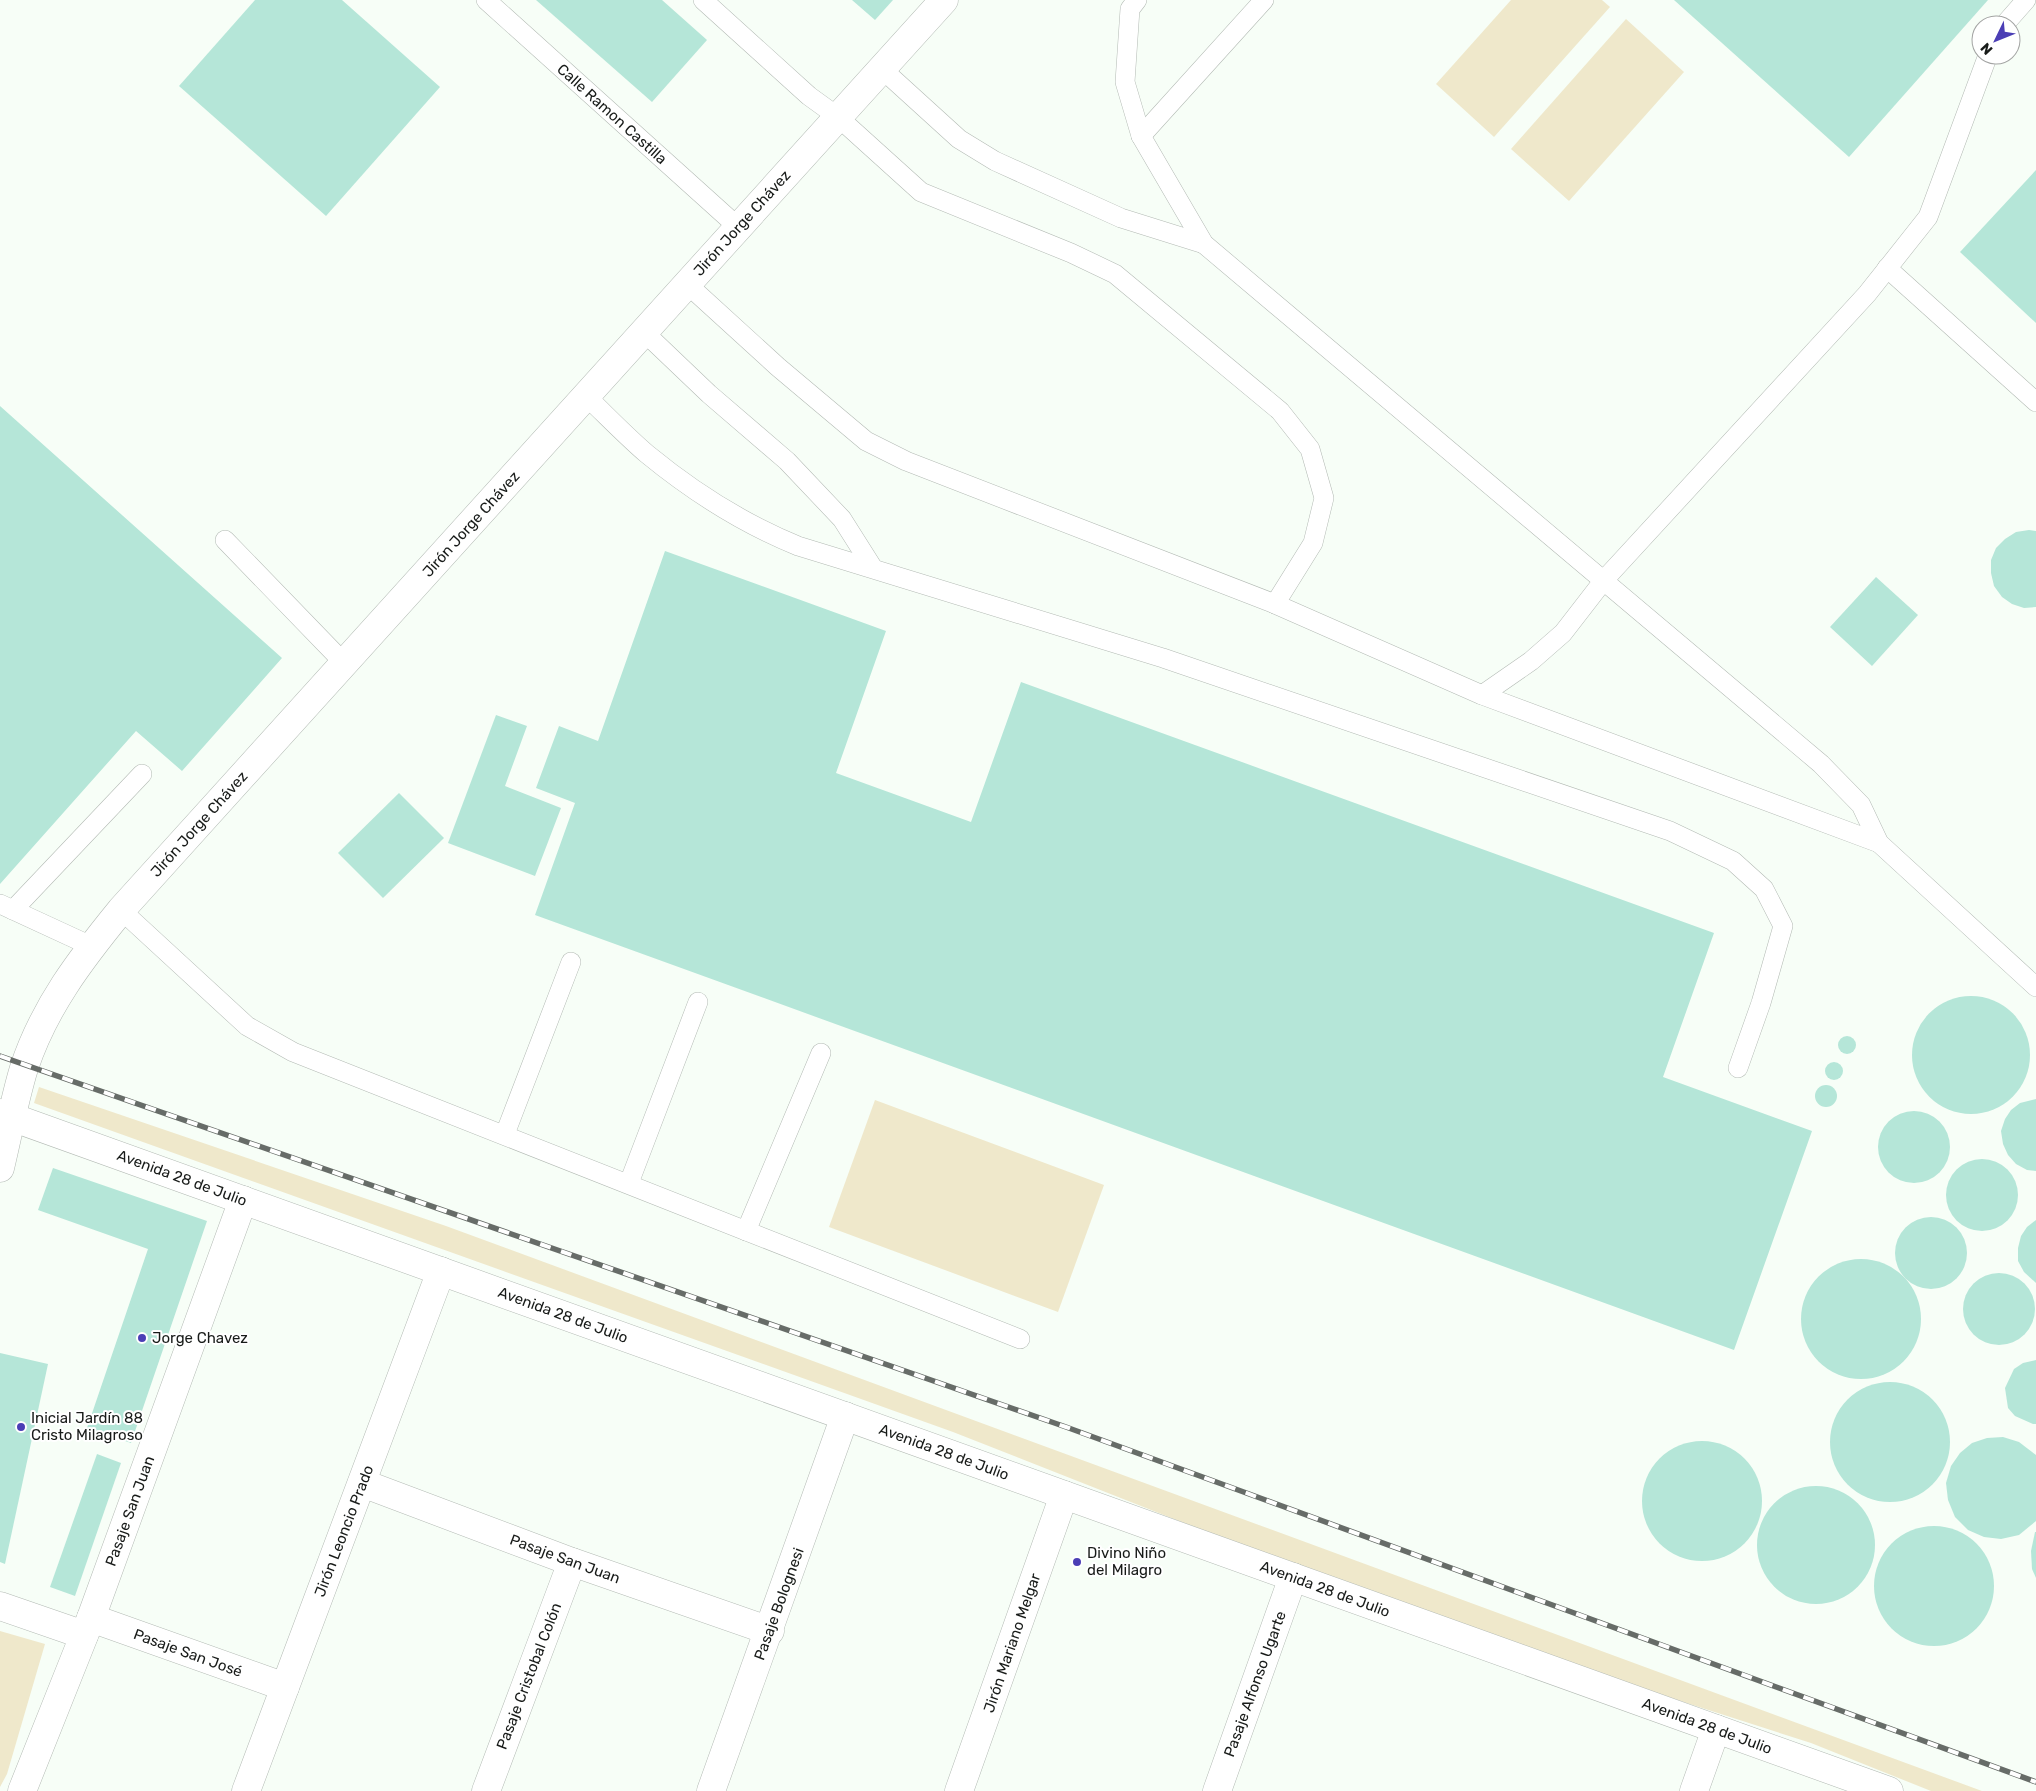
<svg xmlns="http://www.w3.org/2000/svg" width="2036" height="1791" font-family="Rubik,sans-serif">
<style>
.green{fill:#efe8cb}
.building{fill:#b5e6d8}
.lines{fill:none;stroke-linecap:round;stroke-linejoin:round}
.lane-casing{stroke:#b3bab4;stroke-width:20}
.street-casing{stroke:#b3bab4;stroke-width:29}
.secondary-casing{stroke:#b3bab4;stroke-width:29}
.lane{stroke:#fff;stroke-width:19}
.street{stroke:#fff;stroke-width:28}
.secondary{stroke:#fff;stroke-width:28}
.rail-casing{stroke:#676c68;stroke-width:5.5}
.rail{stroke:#fff;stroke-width:4;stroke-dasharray:11;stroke-linecap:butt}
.poi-dot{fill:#4b3eb5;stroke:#fff;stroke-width:2}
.labels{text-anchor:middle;stroke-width:4;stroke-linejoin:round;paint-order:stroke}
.street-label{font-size:15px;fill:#181b19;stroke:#fff}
.poi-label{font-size:15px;fill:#181b19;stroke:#fff;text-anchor:start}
</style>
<rect width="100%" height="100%" fill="#f7fef7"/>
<g class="green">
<polygon points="1511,0 1602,0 1610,7 1494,137 1436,84"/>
<polygon points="1626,19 1684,72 1569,201 1511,149"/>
<polygon points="39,1087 446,1226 1982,1791 1931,1791 1811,1743 1438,1623 953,1432 34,1103"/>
<polygon points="875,1100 1104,1185 1058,1312 829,1227"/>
<polygon points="0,1631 45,1644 7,1774 0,1787"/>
</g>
<g class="building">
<polygon points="255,0 342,0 440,87 326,216 179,86"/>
<polygon points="536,0 662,0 707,40 652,102"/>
<polygon points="852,0 893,0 875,20"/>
<polygon points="1674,0 1988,0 1849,157"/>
<polygon points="2036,170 2036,323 1960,252"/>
<polygon points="0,406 282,658 182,771 136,731 0,884"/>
<polygon points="2029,530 2036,531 2036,607 2024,608 2012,604 2002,597 1994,586 1991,573 1991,560 1996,548 2005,539 2016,532"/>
<polygon points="665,551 886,631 836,773 971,822 1021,682 1714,933 1663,1077 1812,1131 1734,1350 535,915 575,803 536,788 559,726 598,741"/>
<polygon points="1876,577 1918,615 1872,666 1830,627"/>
<polygon points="496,715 527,726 505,786 561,808 535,876 448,843"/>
<polygon points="399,793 444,838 383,898 338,853"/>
<circle cx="1971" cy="1055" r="59"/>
<circle cx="1847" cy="1045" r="9"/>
<circle cx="1834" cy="1071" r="9"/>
<circle cx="1826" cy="1096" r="11"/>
<polygon points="2036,1099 2036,1171 2027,1170 2016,1164 2008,1155 2003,1144 2001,1131 2005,1119 2011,1110 2020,1103"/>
<circle cx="1914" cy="1147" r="36"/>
<circle cx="1982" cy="1195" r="36"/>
<polygon points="53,1168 207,1221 131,1443 87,1428 148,1249 38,1210"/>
<circle cx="1931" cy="1253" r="36"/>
<polygon points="2036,1220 2036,1283 2024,1272 2018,1261 2018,1248 2021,1236 2027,1227"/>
<circle cx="1861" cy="1319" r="60"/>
<circle cx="1999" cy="1309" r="36"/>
<polygon points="0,1353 48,1364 5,1564 0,1562"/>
<polygon points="2036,1360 2036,1424 2033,1424 2015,1416 2008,1408 2005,1388 2014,1369 2023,1363"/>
<circle cx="1890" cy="1442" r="60"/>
<polygon points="2003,1437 2019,1442 2036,1455 2036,1521 2019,1535 2001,1539 1984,1537 1968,1530 1955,1517 1948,1500 1946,1483 1951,1466 1960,1453 1972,1443 1987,1438"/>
<circle cx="1702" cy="1501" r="60"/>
<polygon points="97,1454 121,1463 75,1596 50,1587"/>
<circle cx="1816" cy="1545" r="59"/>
<circle cx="1934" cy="1586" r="60"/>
<polygon points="2035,1532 2036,1532 2036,1578 2032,1569 2031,1551"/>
</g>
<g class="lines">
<defs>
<g id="lane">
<polyline points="486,0 738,227"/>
<polyline points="703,0 809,96 838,117 921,192 1071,253 1115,274 1280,411 1310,449 1324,498 1313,543 1275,604"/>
<polyline points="1137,0 1130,9 1125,82 1141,136 1204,244 1821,764 1861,805 1879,843 2036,987"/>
<polyline points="2004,25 2026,0"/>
<polyline points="882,69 959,139 995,161 1121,218 1204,244"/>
<polyline points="1141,136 1264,0"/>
<polyline points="1887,268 2036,402"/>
<polyline points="687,284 778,367 866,441 906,461 1275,604 1482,695 1879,843"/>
<polyline points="644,332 709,394 787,461 842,519 873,568"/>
<path d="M586,396C606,415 626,436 647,454C692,491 744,524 798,546L1163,658L1670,831L1733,861L1764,889L1783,926L1761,1003L1738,1068"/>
<polyline points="225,540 345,664"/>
<polyline points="1482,695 1531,661 1563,633 1604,580 1867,294 1928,217 1988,55"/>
<polyline points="0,904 91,946"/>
<polyline points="13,910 142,774"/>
<polyline points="121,910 247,1026 293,1052 1020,1339"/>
<polyline points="505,1134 571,962"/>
<polyline points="629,1183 698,1002"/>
<polyline points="746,1231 821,1053"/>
</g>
<g id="street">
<polyline points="362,1483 572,1562 770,1631"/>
<polyline points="0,1606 84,1635"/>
<polyline points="91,1618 285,1687"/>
<polyline points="22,1791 91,1618 243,1200"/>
<polyline points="246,1791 441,1271"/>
<polyline points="486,1791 572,1562"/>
<polyline points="711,1791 845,1416"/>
<polyline points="959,1791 1064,1495"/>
<polyline points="1217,1791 1293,1577"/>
<polyline points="1694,1791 1716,1729"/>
</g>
<g id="secondary">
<polyline points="0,1113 1889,1791"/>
<path d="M0,1168C8,1135 14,1101 24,1068C44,1007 81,959 121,910L944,0"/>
</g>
</defs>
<use href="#lane" class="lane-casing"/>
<use href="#street" class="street-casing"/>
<use href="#secondary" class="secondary-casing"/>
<use href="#lane" class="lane"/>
<use href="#street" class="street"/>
<use href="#secondary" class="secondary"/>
<defs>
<polyline id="rail" points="0,1056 1066,1427 2036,1782"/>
</defs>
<use href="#rail" class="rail-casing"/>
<use href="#rail" class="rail"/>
</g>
<g class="poi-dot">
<circle cx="142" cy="1338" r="5"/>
<circle cx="21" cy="1427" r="5"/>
<circle cx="1077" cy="1562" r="5"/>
</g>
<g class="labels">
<g class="street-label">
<text transform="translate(612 114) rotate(42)" y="5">Calle Ramon Castilla</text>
<text transform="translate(742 223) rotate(-48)" y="5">Jirón Jorge Chávez</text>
<text transform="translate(471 524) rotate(-48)" y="5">Jirón Jorge Chávez</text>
<text transform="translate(199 824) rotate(-48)" y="5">Jirón Jorge Chávez</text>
<text transform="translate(182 1178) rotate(20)" y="5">Avenida 28 de Julio</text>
<text transform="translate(563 1315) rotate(20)" y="5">Avenida 28 de Julio</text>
<text transform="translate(944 1452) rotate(20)" y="5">Avenida 28 de Julio</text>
<text transform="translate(130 1511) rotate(-70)" y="5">Pasaje San Juan</text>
<text transform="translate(344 1531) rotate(-69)" y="5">Jirón Leoncio Prado</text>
<text transform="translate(565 1559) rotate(20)" y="5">Pasaje San Juan</text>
<text transform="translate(1325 1589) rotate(20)" y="5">Avenida 28 de Julio</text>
<text transform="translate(779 1604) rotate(-70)" y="5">Pasaje Bolognesi</text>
<text transform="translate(1012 1643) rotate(-71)" y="5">Jirón Mariano Melgar</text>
<text transform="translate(188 1653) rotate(20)" y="5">Pasaje San José</text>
<text transform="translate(529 1676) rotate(-69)" y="5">Pasaje Cristobal Colón</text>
<text transform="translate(1255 1684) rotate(-70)" y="5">Pasaje Alfonso Ugarte</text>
<text transform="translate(1707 1726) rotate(20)" y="5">Avenida 28 de Julio</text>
</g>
<g class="poi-label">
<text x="152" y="1343">Jorge Chavez</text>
<text x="31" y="1423">Inicial Jardín 88<tspan x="31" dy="17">Cristo Milagroso</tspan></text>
<text x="1087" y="1558">Divino Niño<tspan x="1087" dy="17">del Milagro</tspan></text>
</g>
</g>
<g transform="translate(1996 40) rotate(227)"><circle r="24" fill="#ffffff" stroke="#a3a4a3"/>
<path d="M0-4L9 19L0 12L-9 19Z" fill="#4b3eb5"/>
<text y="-8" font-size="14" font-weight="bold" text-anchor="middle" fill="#181b19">N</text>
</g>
</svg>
